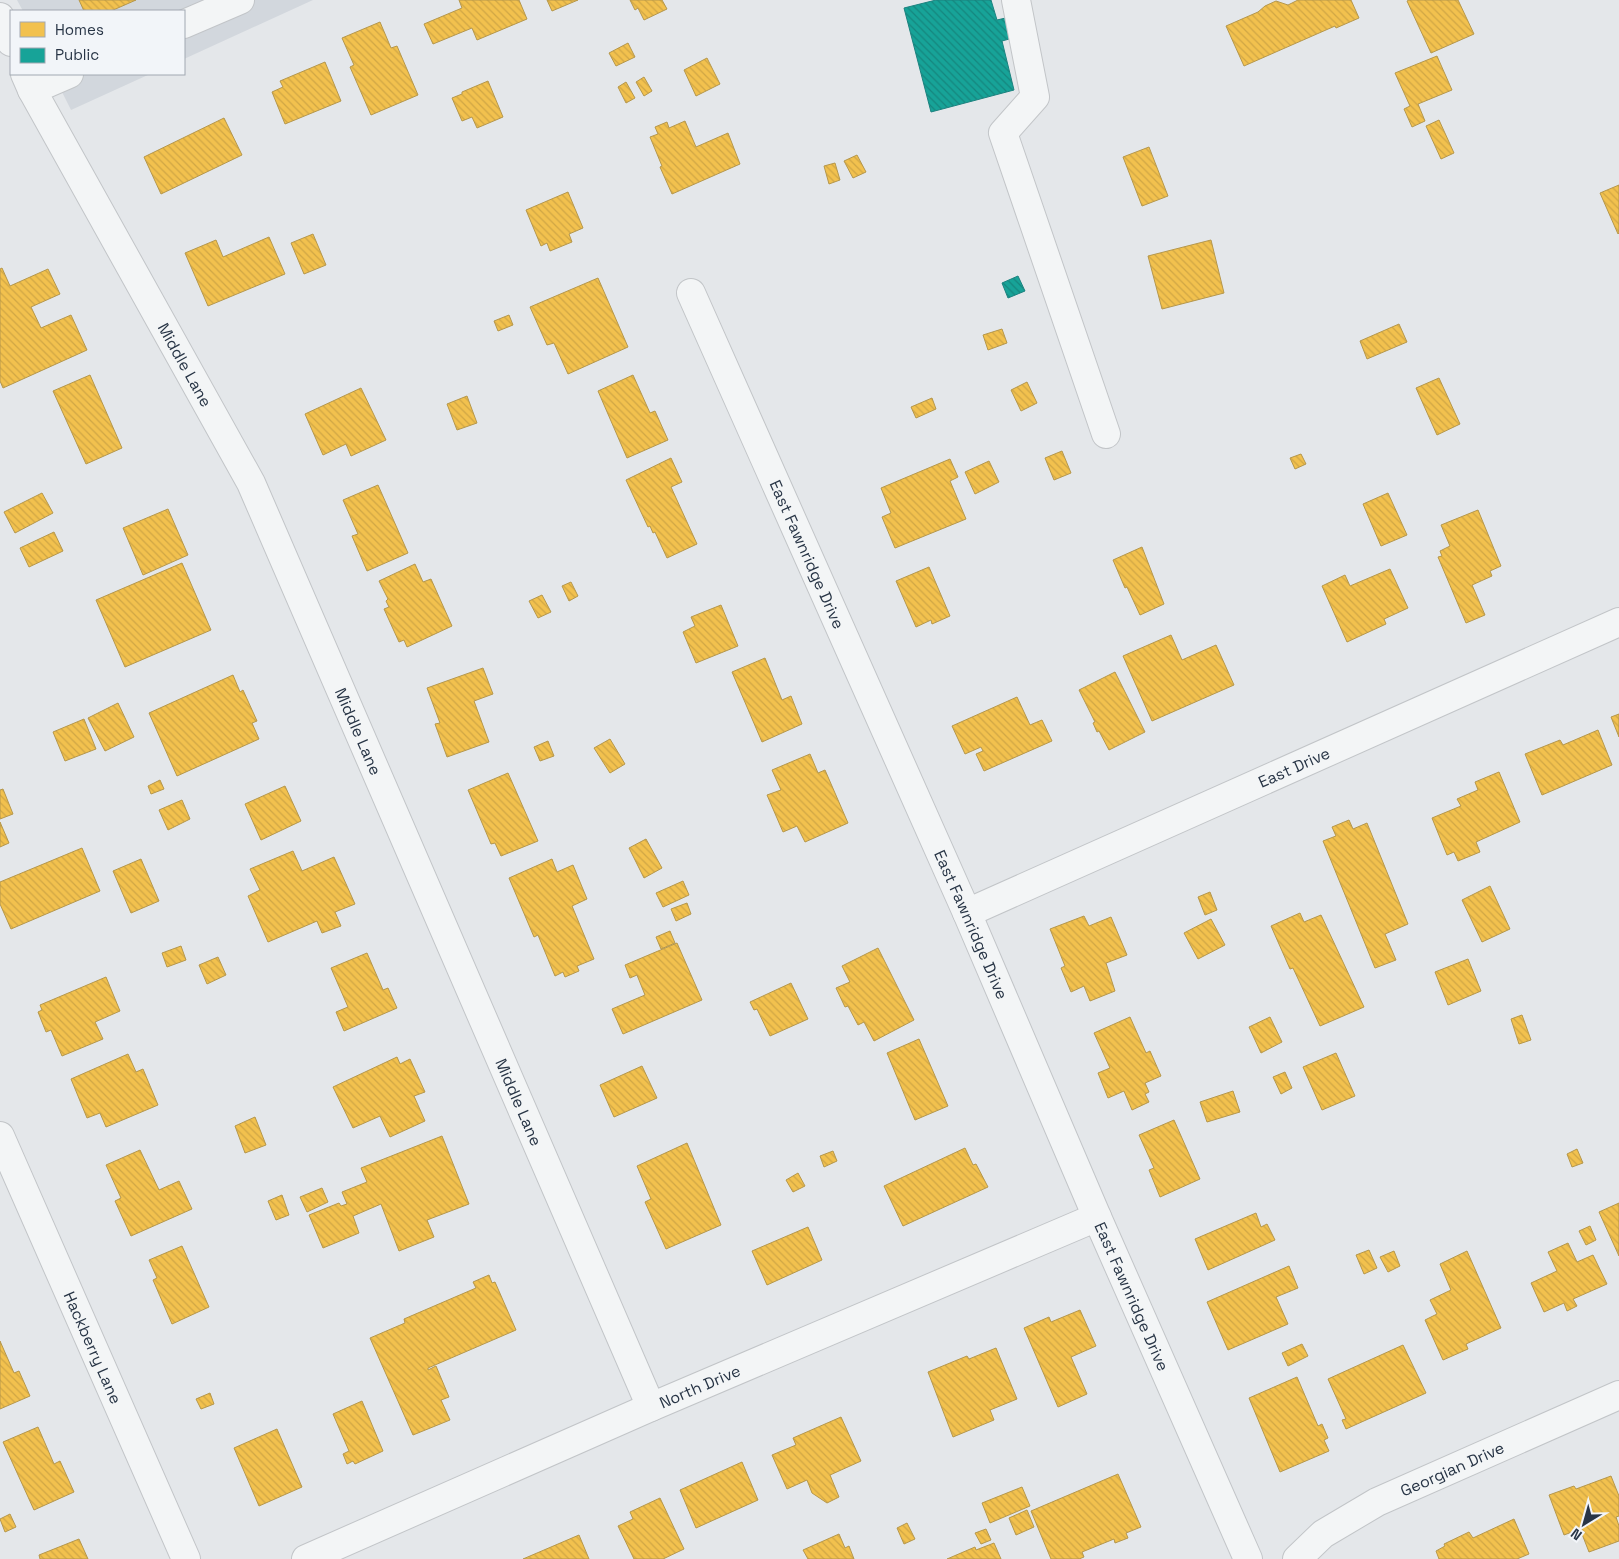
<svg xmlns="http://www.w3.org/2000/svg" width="1619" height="1559" font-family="'Space Grotesk',sans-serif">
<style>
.built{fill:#d2d7dd}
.homes{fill:url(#homes-back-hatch);stroke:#b5974c}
.public{fill:url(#public-back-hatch);stroke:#1c827f}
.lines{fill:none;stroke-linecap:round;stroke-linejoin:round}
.minor-casing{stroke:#c2c5c8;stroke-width:30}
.minor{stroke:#f3f5f6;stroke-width:28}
.labels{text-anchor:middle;stroke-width:5;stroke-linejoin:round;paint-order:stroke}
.street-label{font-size:16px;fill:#283546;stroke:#f2f5f9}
</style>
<defs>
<pattern id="homes-back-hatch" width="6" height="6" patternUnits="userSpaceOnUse" patternTransform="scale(1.25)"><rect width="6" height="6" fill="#f2c14e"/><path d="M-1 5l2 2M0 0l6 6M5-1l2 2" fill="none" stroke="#d0a645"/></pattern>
<pattern id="public-back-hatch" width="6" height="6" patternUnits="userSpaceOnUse" patternTransform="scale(1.25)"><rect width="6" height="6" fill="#17a398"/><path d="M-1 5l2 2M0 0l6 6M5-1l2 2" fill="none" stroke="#15867e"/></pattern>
</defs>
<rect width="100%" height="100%" fill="#e4e7ea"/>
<g class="built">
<polygon points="17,0 313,0 184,59 184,11 23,11"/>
<polygon points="53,74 150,74 71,110"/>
</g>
<g class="homes">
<polygon points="79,0 136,0 111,11 84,11"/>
<polygon points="459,0 519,0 527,19 477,40 472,28 433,44 424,24 462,8"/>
<polygon points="547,0 578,0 552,11"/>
<polygon points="630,0 662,0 667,9 644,20 638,8 635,10"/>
<polygon points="1298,0 1351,0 1359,18 1336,28 1335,26 1244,66 1226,26 1258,12 1265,6 1276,1 1288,5"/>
<polygon points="1409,0 1458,0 1474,34 1431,53 1407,1"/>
<polygon points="380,22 391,48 397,46 418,95 371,115 350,67 354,65 342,38"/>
<polygon points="628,43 635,57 616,66 609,53"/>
<polygon points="1437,56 1452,90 1418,104 1425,121 1412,127 1404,109 1410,106 1395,73"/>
<polygon points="707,58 720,84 696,96 684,70"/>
<polygon points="325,62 341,101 285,124 272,92 283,87 280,81"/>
<polygon points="644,77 652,91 644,96 636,82"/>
<polygon points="488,81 503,117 477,128 472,117 462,121 452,98 462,94 462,92"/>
<polygon points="626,82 635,98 626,103 618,87"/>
<polygon points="224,118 242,155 161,194 144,157"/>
<polygon points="1439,120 1454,153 1441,159 1426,126"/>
<polygon points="685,121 696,147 728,133 740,164 672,194 660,167 662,166 650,137 658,134 655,127 667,122 669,128"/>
<polygon points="1149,147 1168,196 1142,206 1123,157"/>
<polygon points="857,155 866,172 853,178 844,161"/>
<polygon points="835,163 840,180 829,184 824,166"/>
<polygon points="1619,185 1619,233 1618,234 1600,193"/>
<polygon points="568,192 583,228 569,234 572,242 550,251 547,243 541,246 526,210"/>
<polygon points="313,234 326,265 304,274 291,243"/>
<polygon points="269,237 285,274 208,306 185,253 216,240 223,257"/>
<polygon points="1211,240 1224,293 1162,309 1148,256"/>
<polygon points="2,268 10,286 48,269 60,294 31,307 41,328 71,315 87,350 3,388 0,381 0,269"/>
<polygon points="598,278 628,347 568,374 554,343 547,345 530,307"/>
<polygon points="509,315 513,325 498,331 494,321"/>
<polygon points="1399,324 1407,342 1367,359 1360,341"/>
<polygon points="1002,329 1007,343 988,350 983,335"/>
<polygon points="90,375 122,448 86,464 53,391"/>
<polygon points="633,375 650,413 655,411 668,440 627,458 598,391"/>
<polygon points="1439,378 1460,424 1437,435 1416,388"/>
<polygon points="1027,382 1037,403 1021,411 1011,390"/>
<polygon points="361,388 386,440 351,456 346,444 323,455 305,414"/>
<polygon points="467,396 477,423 457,430 447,404"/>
<polygon points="932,398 936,409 916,418 911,407"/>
<polygon points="1062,451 1071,473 1054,480 1045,458"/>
<polygon points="1301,454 1306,464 1295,469 1290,458"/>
<polygon points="671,458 682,482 671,487 697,544 667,558 655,532 653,533 650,526 648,527 626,480"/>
<polygon points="950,459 958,477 950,481 966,519 895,548 882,517 891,513 881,488"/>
<polygon points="989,461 999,482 975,494 965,472"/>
<polygon points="378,485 408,553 367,571 352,536 358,534 343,500"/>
<polygon points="42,493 53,513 15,533 4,512"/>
<polygon points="1388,493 1407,535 1381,546 1363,504"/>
<polygon points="168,509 188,555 143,575 123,528"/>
<polygon points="1478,510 1501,566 1490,571 1492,576 1472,585 1485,615 1466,623 1438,557 1442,556 1440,551 1450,546 1441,525"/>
<polygon points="54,532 63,551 29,567 20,548"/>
<polygon points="1142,547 1164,604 1140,615 1127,587 1125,588 1113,560"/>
<polygon points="182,563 211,630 125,667 96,600"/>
<polygon points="415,564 423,582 431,579 452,626 407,647 404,640 399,642 384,609 389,607 386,601 388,599 379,581"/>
<polygon points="929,567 950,616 932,624 931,620 916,627 896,581"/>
<polygon points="1390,569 1408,608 1384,619 1386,624 1347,642 1322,586 1345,575 1350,586"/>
<polygon points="571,582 578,596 569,601 562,586"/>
<polygon points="542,595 551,612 538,618 529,601"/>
<polygon points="721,605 738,646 696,663 683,632 695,626 691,617"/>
<polygon points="1171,635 1182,660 1216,645 1234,685 1152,721 1123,656"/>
<polygon points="765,658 782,700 791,696 802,724 762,742 732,672"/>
<polygon points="483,668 493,694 474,701 489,742 447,757 435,724 440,723 427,688"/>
<polygon points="1115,672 1145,732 1109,750 1099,731 1097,732 1093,723 1095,722 1079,690"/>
<polygon points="233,675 240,692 243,690 257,721 252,723 259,739 177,776 149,713"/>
<polygon points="1017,697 1030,725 1042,720 1052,741 984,771 976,754 983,751 981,747 965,754 952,726"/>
<polygon points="118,703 134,737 105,751 88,718"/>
<polygon points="1619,714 1619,737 1611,717"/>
<polygon points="84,719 96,749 65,761 53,732"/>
<polygon points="1598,730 1612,765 1542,795 1525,754 1560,740 1563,745"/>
<polygon points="610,739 625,764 610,773 594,748"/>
<polygon points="548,741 554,756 540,761 534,747"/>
<polygon points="810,754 818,773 825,770 848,823 805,842 797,826 783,832 767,795 781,790 772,770"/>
<polygon points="1499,772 1520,822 1476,842 1480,852 1458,861 1454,852 1447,855 1432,818 1461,806 1457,799 1478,790 1475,782"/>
<polygon points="508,773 538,841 501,856 495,843 491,844 468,790"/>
<polygon points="160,780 164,789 151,794 148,786"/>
<polygon points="285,786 301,821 261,840 245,804"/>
<polygon points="3,789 13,814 0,819 0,790"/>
<polygon points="182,800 190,819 168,830 159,810"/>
<polygon points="1349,820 1353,829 1367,823 1408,924 1385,934 1396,960 1375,968 1323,841 1336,836 1332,827"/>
<polygon points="0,822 9,843 0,847"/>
<polygon points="646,839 662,868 644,878 629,848"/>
<polygon points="82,848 100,891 11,929 0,904 0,882"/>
<polygon points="293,851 302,871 334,857 355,904 335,912 341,926 322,933 317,921 268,942 248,896 260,890 250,869"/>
<polygon points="141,859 159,901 131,913 113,871"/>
<polygon points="552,859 557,872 573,865 587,899 572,906 594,959 577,966 579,971 565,977 563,972 555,976 538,935 534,937 509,878"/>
<polygon points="683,881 689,895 663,907 656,893"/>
<polygon points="1490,886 1510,929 1482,942 1462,900"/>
<polygon points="1210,892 1217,910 1205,915 1198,897"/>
<polygon points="687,903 691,914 676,921 671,909"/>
<polygon points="1300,913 1304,922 1321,915 1364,1007 1320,1026 1293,968 1290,969 1271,926"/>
<polygon points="1084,916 1089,926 1111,917 1127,955 1106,963 1115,991 1090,1001 1084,986 1071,992 1061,968 1065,966 1050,929"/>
<polygon points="1211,919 1225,945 1198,959 1184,933"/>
<polygon points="670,931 675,943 661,949 656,937"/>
<polygon points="677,943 702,1000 623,1034 612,1009 645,995 637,975 630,978 625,965"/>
<polygon points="181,946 186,960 167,967 162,953"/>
<polygon points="878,948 914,1020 874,1041 864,1022 858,1025 848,1006 845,1007 836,988 850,982 842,966"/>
<polygon points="367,953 383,990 388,988 397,1008 344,1031 336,1012 348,1007 331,968"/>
<polygon points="218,957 226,975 207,984 199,965"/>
<polygon points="1468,959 1481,991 1448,1005 1435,972"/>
<polygon points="106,977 120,1011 95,1022 103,1039 62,1056 51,1030 46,1032 38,1012 42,1010 40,1005"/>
<polygon points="791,983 808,1019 770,1036 757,1009 754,1010 750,1002"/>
<polygon points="1522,1015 1531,1040 1519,1044 1511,1019"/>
<polygon points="1130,1017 1146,1053 1150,1051 1161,1076 1145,1083 1149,1092 1145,1094 1149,1102 1132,1110 1124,1091 1108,1098 1098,1073 1110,1068 1094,1033"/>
<polygon points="1270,1017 1282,1042 1261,1053 1249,1027"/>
<polygon points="919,1039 948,1106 915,1120 887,1053"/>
<polygon points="1336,1053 1355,1096 1322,1110 1303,1067"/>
<polygon points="128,1054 136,1072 143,1069 158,1105 106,1127 100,1113 87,1118 71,1079"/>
<polygon points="397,1057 400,1064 410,1059 425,1092 414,1096 425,1121 390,1137 380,1116 353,1128 333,1087"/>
<polygon points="642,1066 657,1098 614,1117 600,1085"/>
<polygon points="1285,1072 1292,1088 1281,1094 1273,1077"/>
<polygon points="1233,1091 1240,1112 1207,1122 1200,1102"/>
<polygon points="255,1117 266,1145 245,1153 235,1126"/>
<polygon points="1174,1120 1200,1179 1160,1197 1149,1170 1154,1168 1139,1135"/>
<polygon points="442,1136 469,1204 427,1220 434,1237 399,1251 381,1204 353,1216 359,1233 323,1248 309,1215 339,1203 341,1206 347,1204 342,1192 367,1182 361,1168"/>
<polygon points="687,1143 721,1225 666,1249 645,1202 651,1199 637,1166"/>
<polygon points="965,1148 973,1165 976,1164 988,1187 903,1226 884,1186"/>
<polygon points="1577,1149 1583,1163 1572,1167 1567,1154"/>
<polygon points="140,1150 159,1190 179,1181 192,1209 131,1236 115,1201 121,1198 106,1165"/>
<polygon points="833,1151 837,1161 824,1167 820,1156"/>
<polygon points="798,1173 805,1186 793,1192 786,1180"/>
<polygon points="322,1188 328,1202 307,1212 300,1197"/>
<polygon points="282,1195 289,1215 276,1220 268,1201"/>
<polygon points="1619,1203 1619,1256 1599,1212"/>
<polygon points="1256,1213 1261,1227 1267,1224 1275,1240 1208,1270 1195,1239"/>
<polygon points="1590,1226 1596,1240 1586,1245 1579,1231"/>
<polygon points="808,1227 822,1260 767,1285 752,1251"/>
<polygon points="1568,1243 1577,1262 1593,1255 1607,1284 1573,1299 1577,1306 1567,1311 1564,1303 1544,1312 1531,1283 1557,1271 1548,1252"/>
<polygon points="182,1246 209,1307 172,1324 153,1280 157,1278 149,1260"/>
<polygon points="1369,1250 1377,1268 1364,1274 1356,1255"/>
<polygon points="1394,1251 1400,1266 1388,1272 1380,1257"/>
<polygon points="1467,1251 1501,1328 1466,1344 1468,1349 1443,1360 1425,1320 1437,1314 1430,1300 1451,1290 1440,1264"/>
<polygon points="1289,1266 1298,1288 1276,1297 1288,1324 1228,1350 1207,1302"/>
<polygon points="489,1275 492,1283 495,1282 516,1330 428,1368 428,1370 436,1366 449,1397 441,1400 450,1420 413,1435 370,1338 405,1323 404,1319 476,1288 473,1282"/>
<polygon points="1080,1310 1096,1346 1071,1357 1087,1394 1058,1407 1024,1328 1049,1317 1051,1322"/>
<polygon points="0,1341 14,1373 19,1371 30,1396 0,1409"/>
<polygon points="1302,1344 1308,1356 1288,1366 1282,1353"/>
<polygon points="1403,1345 1426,1393 1346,1429 1342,1420 1346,1419 1328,1379"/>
<polygon points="996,1348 1017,1399 990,1410 994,1420 953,1437 928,1372 967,1356 969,1359"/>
<polygon points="1297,1377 1318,1426 1322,1424 1328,1438 1324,1440 1329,1451 1280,1472 1249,1398"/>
<polygon points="210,1393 214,1404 201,1409 196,1399"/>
<polygon points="362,1401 383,1451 355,1464 353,1461 347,1464 343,1454 349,1451 333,1414"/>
<polygon points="841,1417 861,1461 830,1475 839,1497 827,1503 812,1493 807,1480 787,1489 772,1455 796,1445 793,1438"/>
<polygon points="38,1427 54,1464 60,1461 74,1492 34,1510 3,1442"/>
<polygon points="277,1429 302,1487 259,1506 234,1448"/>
<polygon points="742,1462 758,1500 696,1528 680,1490"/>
<polygon points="1118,1474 1141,1527 1126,1533 1128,1538 1115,1543 1114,1539 1082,1552 1084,1557 1079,1559 1051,1559 1031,1511"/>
<polygon points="1611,1476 1619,1496 1619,1516 1616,1517 1619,1526 1619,1541 1589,1552 1580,1529 1564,1535 1549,1495 1574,1486 1576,1489"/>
<polygon points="1022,1487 1030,1506 990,1523 982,1503"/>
<polygon points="660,1498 684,1549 663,1559 634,1559 618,1526 633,1519 630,1512"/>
<polygon points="1027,1510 1034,1527 1016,1535 1009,1518"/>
<polygon points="10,1514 16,1527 5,1532 0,1519"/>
<polygon points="1514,1519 1529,1554 1517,1559 1439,1559 1436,1551 1445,1546 1444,1544 1469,1532 1473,1538"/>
<polygon points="907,1523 915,1539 904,1544 897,1528"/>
<polygon points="986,1529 991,1540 981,1544 975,1533"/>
<polygon points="839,1534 845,1548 849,1546 854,1559 808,1559 803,1550"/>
<polygon points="579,1535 589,1559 523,1559"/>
<polygon points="79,1539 88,1559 40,1559 39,1555"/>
<polygon points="994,1543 1001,1559 947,1559 975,1547 976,1550"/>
</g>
<g class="public">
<polygon points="936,0 991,0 997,20 1014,16 1020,36 1002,41 1014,90 931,112 904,8"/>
<polygon points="1018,276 1025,291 1008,298 1002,283"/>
</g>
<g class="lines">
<defs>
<g id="minor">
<polyline points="1016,0 1035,97 1003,133 1106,434"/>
<polyline points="0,17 11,42"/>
<polyline points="184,24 240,0"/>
<path id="s1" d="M25,74L32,90L251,483L651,1407"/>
<polyline points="32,90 69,74"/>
<path id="s2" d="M691,293L967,913L1097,1217L1248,1559"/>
<path id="s3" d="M967,913L1619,622"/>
<path id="s4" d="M0,1136L186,1559"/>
<path id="s5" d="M306,1559L651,1407L1097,1217"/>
<path id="s6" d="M1297,1559L1323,1534L1377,1502L1619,1395"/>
</g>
</defs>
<use href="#minor" class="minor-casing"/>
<use href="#minor" class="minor"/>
</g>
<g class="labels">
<g class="street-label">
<text dy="6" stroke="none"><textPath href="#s1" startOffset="332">Middle Lane</textPath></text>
<text dy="6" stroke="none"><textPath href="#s2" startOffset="286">East Fawnridge Drive</textPath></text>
<text dy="6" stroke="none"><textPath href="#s1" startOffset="738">Middle Lane</textPath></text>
<text dy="6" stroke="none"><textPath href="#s3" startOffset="358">East Drive</textPath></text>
<text dy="6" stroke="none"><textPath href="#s2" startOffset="691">East Fawnridge Drive</textPath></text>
<text dy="6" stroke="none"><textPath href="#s1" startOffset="1142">Middle Lane</textPath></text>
<text dy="6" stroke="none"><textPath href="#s2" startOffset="1096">East Fawnridge Drive</textPath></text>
<text dy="6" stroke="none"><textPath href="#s4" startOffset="231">Hackberry Lane</textPath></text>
<text dy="6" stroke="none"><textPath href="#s5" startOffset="430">North Drive</textPath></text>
<text dy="6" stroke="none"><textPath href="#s6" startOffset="181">Georgian Drive</textPath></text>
</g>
</g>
<rect x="10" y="10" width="175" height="65" fill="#f2f5f9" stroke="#a1a8b1"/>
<rect x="20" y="22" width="25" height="15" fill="#f2c14e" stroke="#a1a8b1"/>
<text x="55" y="35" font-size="15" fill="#283546">Homes</text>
<rect x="20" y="48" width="25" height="15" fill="#17a398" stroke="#a1a8b1"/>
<text x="55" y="60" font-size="15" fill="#283546">Public</text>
<g transform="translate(1584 1524) rotate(217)" stroke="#f2f5f9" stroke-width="4" paint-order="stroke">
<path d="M0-4L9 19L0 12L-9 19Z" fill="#283546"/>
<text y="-8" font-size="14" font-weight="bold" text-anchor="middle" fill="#283546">N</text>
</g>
</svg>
